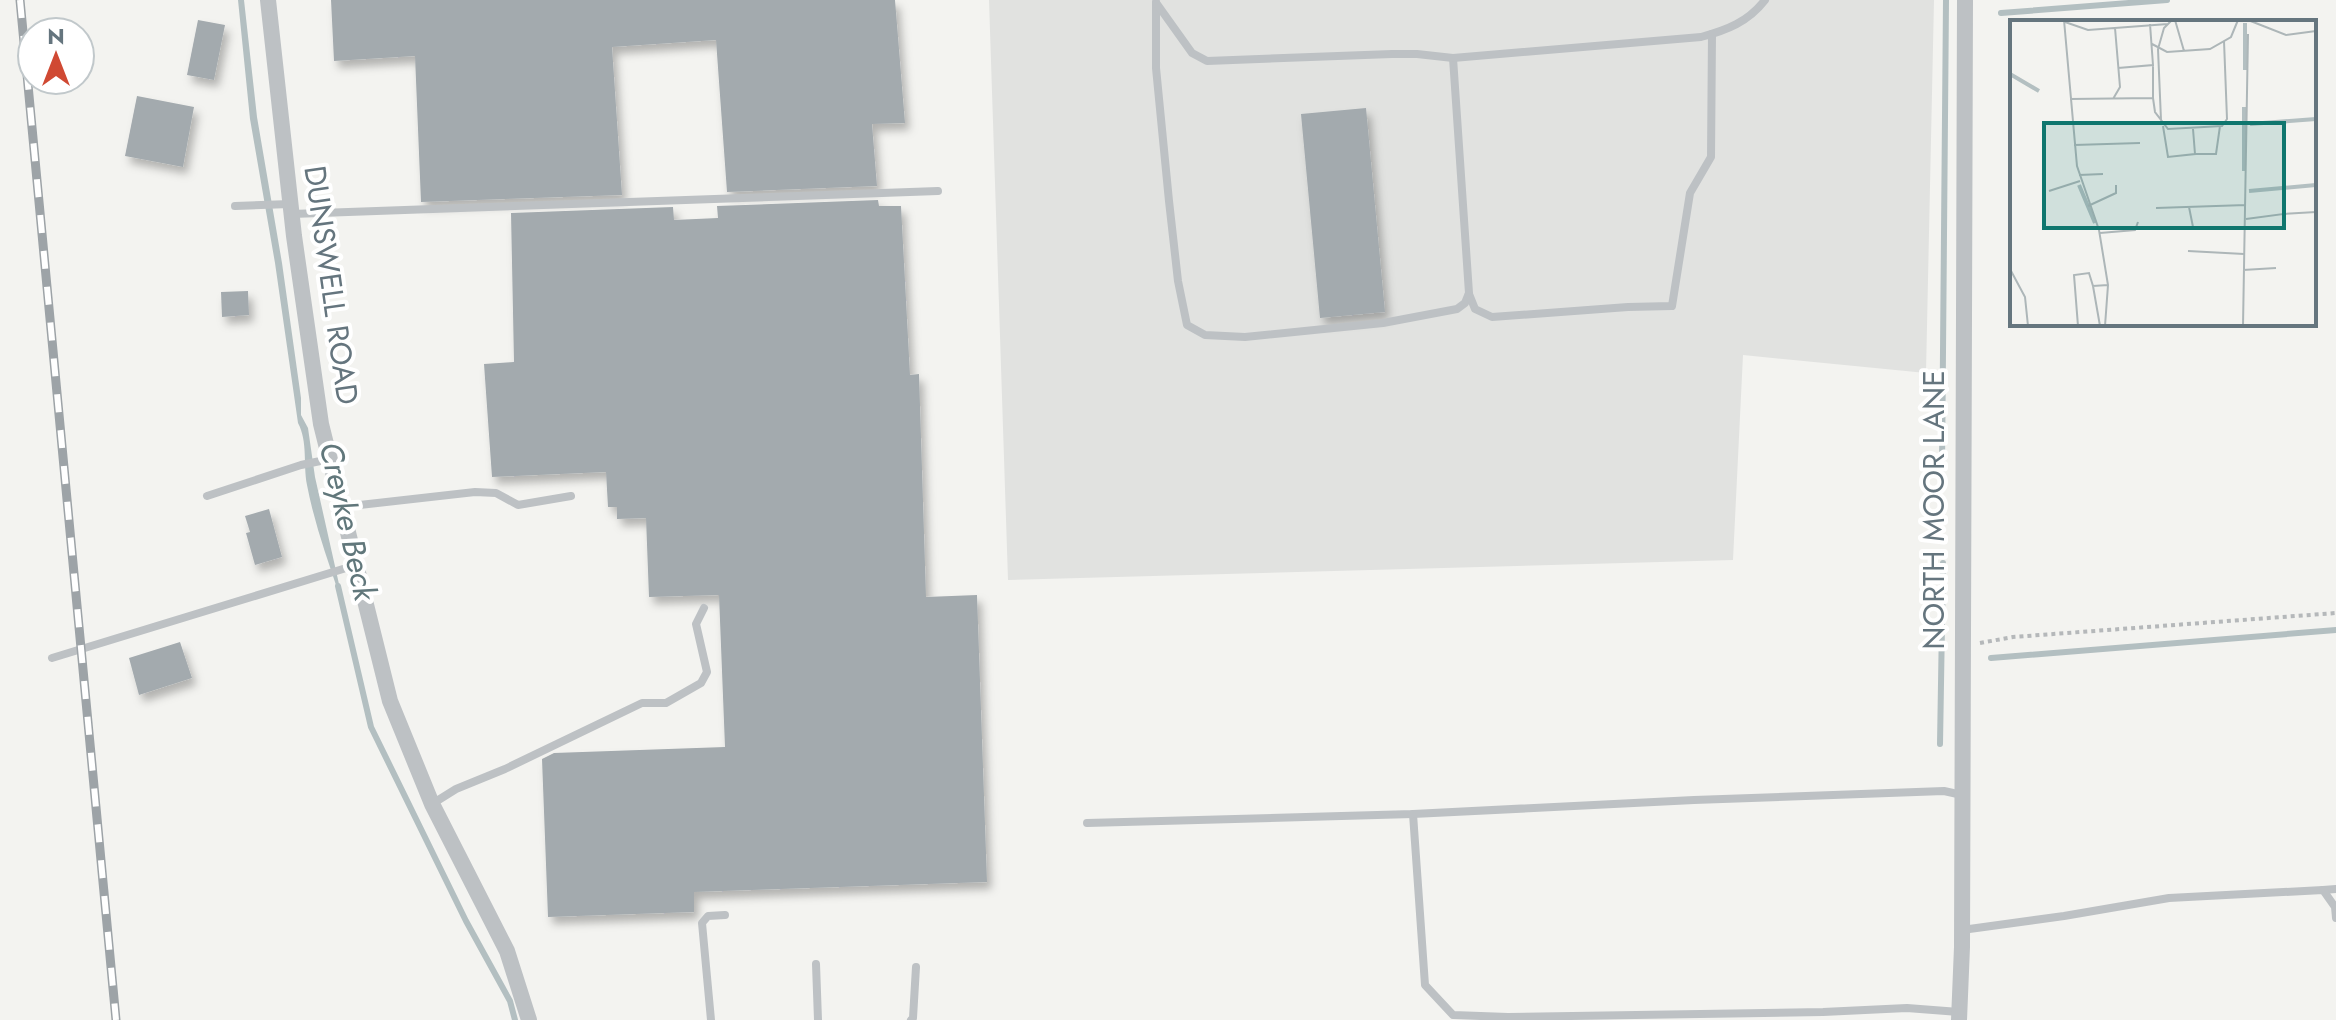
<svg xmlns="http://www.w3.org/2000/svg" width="2336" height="1020" font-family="Jost,sans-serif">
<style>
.built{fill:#e1e2e0}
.water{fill:#b3bfc1}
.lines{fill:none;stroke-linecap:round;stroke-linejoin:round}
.stream{stroke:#b3bfc1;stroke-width:6}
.building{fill:#a3aaae;filter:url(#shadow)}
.path{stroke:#b5b8ba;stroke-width:4;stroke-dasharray:4 4;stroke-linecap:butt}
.service{stroke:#bdc1c4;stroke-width:8}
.minor{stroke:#bdc1c4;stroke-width:16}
.rail-casing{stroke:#9da3a7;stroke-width:9}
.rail{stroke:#fff;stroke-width:6;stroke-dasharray:18;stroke-linecap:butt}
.labels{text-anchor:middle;stroke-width:8;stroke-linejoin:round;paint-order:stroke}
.street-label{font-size:30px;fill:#65757e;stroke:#fff}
.water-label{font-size:32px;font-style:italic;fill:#61777b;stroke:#fff}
.inset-river{fill:none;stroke:#b3bfc1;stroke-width:4}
.inset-road{fill:none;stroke:#adb6b8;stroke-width:2}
.view{fill:#0f766e;fill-opacity:0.15;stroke:#0f766e;stroke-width:4}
.inset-edge{fill:none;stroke:#65757e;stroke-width:4}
</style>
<defs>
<filter id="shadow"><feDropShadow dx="4.5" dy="7" stdDeviation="4" flood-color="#0004"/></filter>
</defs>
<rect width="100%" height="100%" fill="#f3f3f0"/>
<polygon class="built" points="989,0 1934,0 1926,373 1743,355 1733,560 1008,580"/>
<path class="water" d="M238,0H244L257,117L282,263L301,398V415L308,428L315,477L341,593L339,594C327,558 314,522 307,485C303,464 308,442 298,423L275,263L250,119Z"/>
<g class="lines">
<g class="stream">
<polyline points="2001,13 2167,0"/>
<polyline points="1942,469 1946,0"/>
<polyline points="338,586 371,727 466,921 510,1001 515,1020"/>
<polyline points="1991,658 2336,630"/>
<polyline points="1940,744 1943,563"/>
</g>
</g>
<g class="building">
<polygon points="331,0 895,0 905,123 872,124 877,186 727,192 716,40 612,47 622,195 421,202 415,56 334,61"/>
<polygon points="198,20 225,25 214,80 187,75"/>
<polygon points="137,96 194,107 183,167 125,156"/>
<polygon points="1366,108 1385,312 1320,318 1301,114"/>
<polygon points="878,200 879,206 901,206 910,375 919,374 926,597 977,595 987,882 694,892 694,912 548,917 542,759 554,753 725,747 719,595 649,597 646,518 617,519 617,507 608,507 606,472 492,477 484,364 514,362 511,213 673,207 674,220 718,218 717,206"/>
<polygon points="248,291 249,315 222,317 221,292"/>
<polygon points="269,509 282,557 255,565 246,533 250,532 245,516"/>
<polygon points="180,642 192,678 139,695 129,658"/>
</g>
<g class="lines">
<polyline class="path" points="1980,643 2013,637 2336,613"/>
<g class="service">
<polyline points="1156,2 1156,68 1169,201 1178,281 1187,325 1205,335 1245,337 1383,323 1457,309 1465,303 1469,293 1453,58"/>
<path d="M1157,4L1192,53L1207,61L1392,54H1417L1453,58L1701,37C1727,30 1748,22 1765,0"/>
<polyline points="235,206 290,204"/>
<polyline points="292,214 938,191"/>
<polyline points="1469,294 1475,309 1492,317 1628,307 1672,306 1690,193 1711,157 1712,34"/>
<polyline points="207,496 301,465 330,459"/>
<polyline points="342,507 475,492 496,493 518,505 571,496"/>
<polyline points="52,658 356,565"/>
<polyline points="432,804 456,789 505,769 642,703 666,703 701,683 707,672 696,624 704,608"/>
<polyline points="1413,814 1425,985 1453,1015 1508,1017 1823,1012 1907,1008 1959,1012"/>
<polyline points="1087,823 1413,814 1694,800 1944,791 1962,795"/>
<polyline points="2323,890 2336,889"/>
<polyline points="1962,930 2064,916 2169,898 2323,890 2335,907 2336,918"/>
<polyline points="816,964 818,1020"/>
<polyline points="711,1020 702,923 708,916 725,915"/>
<polyline points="911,1020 913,1018 916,967"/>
</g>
<g class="minor">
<polyline points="268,0 294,236 321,424 390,701 432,804 507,951 529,1020"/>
<polyline points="1959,1020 1962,947 1965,0"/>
</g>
<defs>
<polyline id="rail" points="20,0 116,1020"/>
</defs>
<use href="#rail" class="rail-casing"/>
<use href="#rail" class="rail"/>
</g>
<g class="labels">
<g class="street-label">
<text transform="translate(331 285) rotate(82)" y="10">DUNSWELL ROAD</text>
<text transform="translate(1934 510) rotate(-90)" y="10">NORTH MOOR LANE</text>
</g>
<g class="water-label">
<text transform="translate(348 521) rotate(77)" y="11">Creyke Beck</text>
</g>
</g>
<g transform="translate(2010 20)">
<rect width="306" height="306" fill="#f3f3f0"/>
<path class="inset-river" d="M235,3V50M0,54L29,71M240,104L306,99M234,151V87M69,165L85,203M239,171L306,165"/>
<path class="inset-road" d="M54,0L67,146L89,210L98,265L95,306M165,0L174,31M238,0L276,15L306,11M55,2L78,10L158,4M142,24L157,32L200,29L221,17L228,0M143,45V78M108,48L143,45L140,4M60,79L143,78L145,92L158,109L212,106L217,99L214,21M103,79L110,67L105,8M151,100L148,29L154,8L162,0M153,106L158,137L185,134L183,109M64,125L130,123M185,134H206L210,106M69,155L93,154M39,171L70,161M78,186L106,173V165M179,187L183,207H235M146,188L236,185M273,194L306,192M236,199L273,194L275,204M90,213L125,210L128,202M178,231L234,234M0,249L15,277L18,306M233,250L266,248M83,266L90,306M68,306L64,255L79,253L83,266L98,265M233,306L238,14"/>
<path class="view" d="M34,103H274V208H34Z"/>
<rect width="306" height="306" class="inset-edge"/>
</g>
<g transform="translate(56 56)"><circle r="38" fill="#ffffff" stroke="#c1c8cb" stroke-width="2"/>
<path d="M0-6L14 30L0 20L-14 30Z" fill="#d04933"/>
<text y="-12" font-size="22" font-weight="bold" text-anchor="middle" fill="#65757e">N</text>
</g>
</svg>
